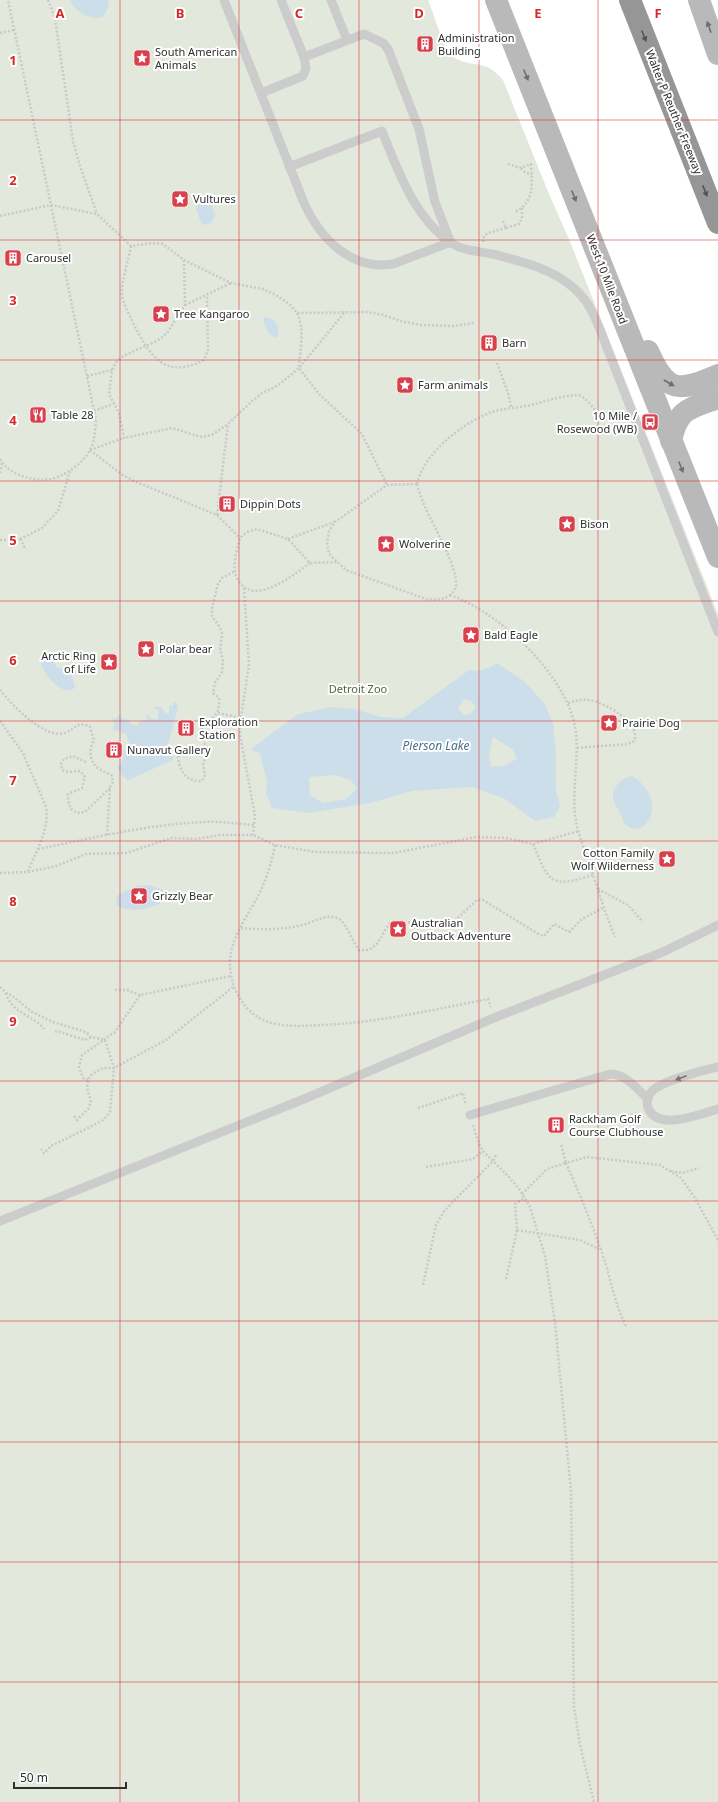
<svg xmlns="http://www.w3.org/2000/svg" width="718" height="1802" font-family="'Noto Sans',sans-serif">
<style>
.green{fill:#e3e8dc}
.water{fill:#ccdeea;fill-rule:evenodd}
.lines{fill:none;stroke-linecap:round;stroke-linejoin:round}
.path{stroke:#c9c9c9;stroke-width:2.5;stroke-dasharray:2 2;stroke-linecap:butt}
.service{stroke:#ccc;stroke-width:9}
.secondary{stroke:#b9b9b9;stroke-width:22}
.motorway{stroke:#969696;stroke-width:22}
.oneway{fill:#6d6d6d}
.oneway2{fill:#535353}
.oneway3{fill:#767676}
.grid{fill:none;stroke:#d62828;stroke-width:1;stroke-opacity:0.55}
.labels{text-anchor:middle;stroke-width:4;stroke-linejoin:round;paint-order:stroke}
.poi-label{font-size:11px;fill:#2f2f2f;stroke:#fff;text-anchor:start}
.street-label{font-size:11px;fill:#2f2f2f;stroke:#fff}
.park-label{font-size:11px;fill:#536840;stroke:#fff}
.water-label{font-size:12px;font-style:italic;fill:#43708c;stroke:#fff}
.grid-label{font-size:13px;text-anchor:middle;font-weight:bold;fill:#d62828;stroke:#fff;stroke-width:4;stroke-linejoin:round;paint-order:stroke}
</style>
<rect width="100%" height="100%" fill="#fff"/>
<path class="green" d="M0,0H428C432,10 445,50 451,55C468,70 484,56 503,80L549,194L569,239L718,614V1802H0Z"/>
<g class="water">
<path d="M70,0H108L109,6L103,17C91,21 75,12 70,0Z"/>
<polygon points="204,201 211,203 215,215 211,223 203,225 201,223 196,208 197,204"/>
<path d="M266,317L272,319C278,324 281,331 276,338C268,335 265,327 263,319Z"/>
<path d="M42,659L52,660L57,668C71,667 72,675 75,687L72,690C58,693 43,673 40,661Z"/>
<path d="M497,663L524,681L544,703L553,723L556,755V790L560,806L554,817L535,821L505,799L472,787L412,791L370,803L308,813L272,808L266,793L267,782L260,754L251,749L298,714L332,707L355,709L380,717L403,718L469,670C481,672 487,669 497,663ZM464,699L471,701L476,707L470,714L464,715L458,708ZM493,737L513,750L517,759L503,766L491,767L489,755ZM334,775L351,780L357,789L346,799L323,803L310,795L309,777Z"/>
<path d="M174,702L177,703L178,707L168,744L174,759L127,781L126,778L122,776L117,767C123,762 124,758 123,751L131,748L126,734L116,730L113,731L114,724L112,718L116,719L118,715H121L122,719L130,720V723L137,726L139,722L147,720V714L150,718L157,720L159,711L153,707H161L166,714L169,713V706L173,705Z"/>
<path d="M632,776C648,784 661,810 645,825C639,831 629,830 624,822C622,819 621,814 619,811C617,806 613,802 613,797C612,787 623,777 632,776Z"/>
<path d="M149,885L163,890L166,896C161,910 129,913 117,906L116,900L118,895L136,886Z"/>
</g>
<g class="lines">
<g class="path">
<polyline points="48,0 55,19 73,141 80,166 97,214"/>
<polyline points="0,33 14,30"/>
<path d="M508,164L521,168L531,164C532,183 535,202 515,212"/>
<polyline points="521,168 526,173 532,174"/>
<polyline points="0,216 51,205 97,214 131,246 152,243 163,244 184,260 231,283 263,289 276,295 289,304 297,313 368,312 383,315 401,321 420,325 454,326 474,323"/>
<polyline points="503,221 506,228 519,224 522,218 522,208"/>
<polyline points="483,242 484,236 488,233 506,228"/>
<path d="M131,246C129,258 121,283 122,294C123,305 130,315 134,325C151,357 165,380 204,360L208,350L207,295"/>
<path d="M184,260L185,305L167,333L157,341L125,355L117,361L112,370L109,394L119,413L124,438L172,428L201,437L212,435L228,424L252,401L262,393L277,386L299,368C300,350 305,329 297,313"/>
<polyline points="185,305 231,283"/>
<polyline points="344,313 299,368 319,394 362,434 387,485"/>
<polyline points="497,363 508,393 511,407"/>
<polyline points="87,376 112,370"/>
<polyline points="94,411 113,404"/>
<polyline points="90,450 121,474 134,481 217,515 240,538"/>
<polyline points="90,450 124,438"/>
<path d="M0,459C9,475 34,482 51,479C65,476 83,463 90,450C95,441 95,430 96,420L8,0"/>
<polyline points="0,473 2,463"/>
<path d="M417,484C419,492 422,500 425,507C433,525 458,568 456,585C454,599 437,601 426,599L346,570L329,554L327,544L329,531L335,522L387,485Z"/>
<path d="M417,484C424,453 462,423 492,412C505,408 518,408 531,405C547,401 563,395 579,395C599,406 589,419 619,410"/>
<polyline points="217,515 228,424"/>
<polyline points="20,539 26,550"/>
<polyline points="288,539 334,522"/>
<polyline points="0,540 20,539 42,528 58,511 70,471"/>
<path d="M310,563C293,575 257,605 240,583C238,580 235,575 235,571C233,562 238,547 240,538L247,532L257,529L288,539L310,563L337,562"/>
<polyline points="244,588 249,664 241,718 240,735 255,816 253,835"/>
<path d="M450,595C501,613 570,678 576,733C579,762 571,793 576,822C579,836 585,851 590,865C598,890 605,913 615,937"/>
<path d="M0,690C11,704 45,740 65,733C76,729 77,720 90,727L94,740C88,751 89,765 103,771C106,773 109,773 112,776L113,782L110,787L107,835"/>
<path d="M568,703C575,701 581,699 589,700C604,702 642,723 634,741L628,744L576,748"/>
<polyline points="218,713 241,718"/>
<path d="M0,721L23,753L46,807C50,828 36,852 28,871"/>
<path d="M177,744C178,761 179,782 202,781L205,775L203,763L210,750C203,744 198,733 204,724C205,722 208,722 209,720C218,715 220,708 219,698L213,693L215,683L222,672L223,660L220,650L222,633L219,626L212,616V608L218,584L222,578L235,571"/>
<polyline points="86,762 73,756 64,759 61,764 62,770 68,772 80,771 85,777 82,788 68,794 68,801 71,809 77,813 85,812 110,788"/>
<path d="M533,844C550,884 550,888 593,875"/>
<path d="M275,845C272,860 268,874 262,888C251,912 230,936 230,963C230,989 245,1016 272,1023C288,1027 304,1026 320,1025C376,1023 432,1010 488,999L491,1007"/>
<path d="M38,849C93,838 149,824 205,822C221,821 238,824 254,825"/>
<polyline points="0,873 28,872 56,866 86,854 126,853 172,838 196,839 220,835 253,835 275,845 315,852 382,853 393,853 477,837 506,838 533,844 579,831"/>
<polyline points="598,889 628,905 643,922"/>
<path d="M241,928C263,930 284,930 306,924C315,921 329,913 339,919C346,923 353,942 359,950C378,953 380,935 390,923L397,921L442,926L451,924L477,900H483L540,935L544,936L554,924L569,932L582,919L603,908"/>
<polyline points="0,987 6,993 11,995 32,1012 53,1022 86,1032 91,1037 105,1040 114,1068 110,1112 103,1120 92,1126 51,1146 44,1153 41,1149"/>
<polyline points="115,990 127,990 140,995"/>
<path d="M6,993C10,1012 36,1017 44,1029"/>
<polyline points="55,1032 57,1031 85,1040 91,1037"/>
<polyline points="88,1080 83,1078 79,1067 82,1055 115,1032 140,995 231,976"/>
<polyline points="418,1108 463,1093 466,1105"/>
<polyline points="74,1116 77,1120 88,1109 91,1102 87,1087 88,1080 92,1074 103,1068 114,1068 166,1040 233,987"/>
<polyline points="623,1117 637,1113"/>
<polyline points="473,1125 479,1144 483,1151 509,1177 520,1190 530,1207 545,1256 549,1282 555,1323 571,1491 574,1707 580,1745 594,1802"/>
<polyline points="426,1167 473,1159 483,1151"/>
<polyline points="671,1171 682,1173 699,1168"/>
<polyline points="522,1194 547,1169 566,1163 561,1144"/>
<polyline points="517,1230 580,1240 599,1249"/>
<polyline points="506,1279 517,1230 515,1204 524,1198"/>
<polyline points="423,1285 436,1225 445,1210 493,1161 496,1155"/>
<path d="M626,1326C615,1305 612,1284 605,1262C594,1228 580,1195 566,1163L587,1157L660,1165L681,1178L695,1198L718,1240"/>
</g>
<g class="service">
<path d="M224,0L304,203C320,238 351,271 393,264L451,242"/>
<polyline points="331,0 347,40"/>
<polyline points="304,57 364,34 383,43 388,49 419,129 435,202 450,241"/>
<polyline points="261,93 303,76 306,68 304,57 281,0"/>
<path d="M289,167L382,131C398,171 414,217 451,243C464,251 477,251 492,254C525,262 563,271 585,300C591,308 595,318 599,327L718,632"/>
<path d="M718,1067C704,1070 662,1081 652,1091C648,1095 646,1102 648,1108C658,1132 700,1114 718,1109"/>
<path d="M470,1115L610,1074C626,1074 636,1088 648,1099"/>
<polyline points="0,1221 304,1099 496,1017 663,952 718,925"/>
</g>
<g class="secondary">
<polyline points="496,0 718,557"/>
<polyline points="699,0 718,54"/>
<path d="M648,351C667,394 678,392 718,375"/>
<path d="M671,441C678,408 689,409 718,398"/>
</g>
<polyline class="motorway" points="630,0 718,223"/>
</g>
<defs><path id="oneway-solid" d="M-6-.8H1V-3.2L6.5 0L1 3.2V.8H-6Z"/></defs>
<g class="oneway">
<use href="#oneway-solid" transform="translate(709 27) rotate(-109)"/>
<use href="#oneway-solid" transform="translate(526 75) rotate(68)"/>
<use href="#oneway-solid" transform="translate(574 196) rotate(68)"/>
<use href="#oneway-solid" transform="translate(669 383) rotate(30)"/>
<use href="#oneway-solid" transform="translate(681 467) rotate(68)"/>
</g>
<g class="oneway2">
<use href="#oneway-solid" transform="translate(644 36) rotate(68)"/>
<use href="#oneway-solid" transform="translate(705 191) rotate(69)"/>
</g>
<use class="oneway3" href="#oneway-solid" transform="translate(681 1078) rotate(159)"/>
<path class="grid" d="M120,0V1802M239,0V1802M359,0V1802M479,0V1802M598,0V1802M0,120H718M0,240H718M0,360H718M0,481H718M0,601H718M0,721H718M0,841H718M0,961H718M0,1081H718M0,1201H718M0,1321H718M0,1442H718M0,1562H718M0,1682H718"/>
<defs>
<symbol id="building-square" viewBox="-11 -11 22 22"><rect x="-9" y="-9" width="18" height="18" rx="4" fill="#d8404c" stroke="#fff"/><path d="M-4-6H4V6H1V3H-1V6H-4ZM-2.5-4.3h1.7v1.8h-1.7ZM.8-4.3h1.7v1.8H.8ZM-2.5-1h1.7V.8h-1.7ZM.8-1h1.7V.8H.8Z" fill="#fff"/></symbol>
<symbol id="sight-square" viewBox="-11 -11 22 22"><rect x="-9" y="-9" width="18" height="18" rx="4" fill="#d8404c" stroke="#fff"/><path d="M0-6L1.8-2.2L6-1.7L2.9 1.2L3.7 5.4L0 3.3L-3.7 5.4L-2.9 1.2L-6-1.7L-1.8-2.2Z" fill="#fff"/></symbol>
<symbol id="restaurant-square" viewBox="-11 -11 22 22"><rect x="-9" y="-9" width="18" height="18" rx="4" fill="#d8404c" stroke="#fff"/><path d="M-5-6h1v4h1v-4h1v4h1v-4h1v5L-1.5 .5V6h-2V.5L-5-1ZM5-6V6H3V1.5H1.5Q1.5-4 5-6Z" fill="#fff"/></symbol>
<symbol id="bus-square" viewBox="-11 -11 22 22"><rect x="-9" y="-9" width="18" height="18" rx="4" fill="#d8404c" stroke="#fff"/><path d="M-5-6H5V4H4V6H2V4H-2V6H-4V4H-5ZM-3.5-4V0h7V-4ZM-3.5 1.2v1.5H-2V1.2ZM2 1.2v1.5H3.5V1.2Z" fill="#fff"/></symbol>
</defs>
<g fill-rule="evenodd">
<use href="#building-square" x="415" y="34" width="20" height="20"/>
<use href="#sight-square" x="132" y="48" width="20" height="20"/>
<use href="#sight-square" x="170" y="189" width="20" height="20"/>
<use href="#building-square" x="3" y="248" width="20" height="20"/>
<use href="#sight-square" x="151" y="304" width="20" height="20"/>
<use href="#building-square" x="479" y="333" width="20" height="20"/>
<use href="#sight-square" x="395" y="375" width="20" height="20"/>
<use href="#restaurant-square" x="28" y="405" width="20" height="20"/>
<use href="#bus-square" x="640" y="412" width="20" height="20"/>
<use href="#building-square" x="217" y="494" width="20" height="20"/>
<use href="#sight-square" x="557" y="514" width="20" height="20"/>
<use href="#sight-square" x="376" y="534" width="20" height="20"/>
<use href="#sight-square" x="461" y="625" width="20" height="20"/>
<use href="#sight-square" x="136" y="639" width="20" height="20"/>
<use href="#sight-square" x="99" y="652" width="20" height="20"/>
<use href="#sight-square" x="599" y="713" width="20" height="20"/>
<use href="#building-square" x="176" y="718" width="20" height="20"/>
<use href="#building-square" x="104" y="740" width="20" height="20"/>
<use href="#sight-square" x="657" y="849" width="20" height="20"/>
<use href="#sight-square" x="129" y="886" width="20" height="20"/>
<use href="#sight-square" x="388" y="919" width="20" height="20"/>
<use href="#building-square" x="546" y="1115" width="20" height="20"/>
</g>
<g class="labels">
<g class="poi-label">
<text x="438" y="42">Administration<tspan x="438" dy="13">Building</tspan></text>
<text x="155" y="56">South American<tspan x="155" dy="13">Animals</tspan></text>
<text x="193" y="203">Vultures</text>
<text x="26" y="262">Carousel</text>
<text x="174" y="318">Tree Kangaroo</text>
<text x="502" y="347">Barn</text>
<text x="418" y="389">Farm animals</text>
<text x="51" y="419">Table 28</text>
<text x="637" y="420" text-anchor="end">10 Mile /<tspan x="637" dy="13">Rosewood (WB)</tspan></text>
<text x="240" y="508">Dippin Dots</text>
<text x="580" y="528">Bison</text>
<text x="399" y="548">Wolverine</text>
<text x="484" y="639">Bald Eagle</text>
<text x="159" y="653">Polar bear</text>
<text x="96" y="660" text-anchor="end">Arctic Ring<tspan x="96" dy="13">of Life</tspan></text>
<text x="199" y="726">Exploration<tspan x="199" dy="13">Station</tspan></text>
<text x="622" y="727">Prairie Dog</text>
<text x="127" y="754">Nunavut Gallery</text>
<text x="654" y="857" text-anchor="end">Cotton Family<tspan x="654" dy="13">Wolf Wilderness</tspan></text>
<text x="152" y="900">Grizzly Bear</text>
<text x="411" y="927">Australian<tspan x="411" dy="13">Outback Adventure</tspan></text>
<text x="569" y="1123">Rackham Golf<tspan x="569" dy="13">Course Clubhouse</tspan></text>
</g>
<g class="street-label">
<text transform="translate(674 112) rotate(68)" y="4">Walter P Reuther Freeway</text>
<text transform="translate(607 279) rotate(69)" y="4">West 10 Mile Road</text>
</g>
<g class="park-label">
<text x="358" y="693">Detroit Zoo</text>
</g>
<g class="water-label">
<text x="436" y="750">Pierson Lake</text>
</g>
</g>
<g class="grid-label">
<text x="60" y="18">A</text>
<text x="180" y="18">B</text>
<text x="299" y="18">C</text>
<text x="419" y="18">D</text>
<text x="538" y="18">E</text>
<text x="658" y="18">F</text>
<text x="13" y="65">1</text>
<text x="13" y="185">2</text>
<text x="13" y="305">3</text>
<text x="13" y="425">4</text>
<text x="13" y="545">5</text>
<text x="13" y="665">6</text>
<text x="13" y="785">7</text>
<text x="13" y="906">8</text>
<text x="13" y="1026">9</text>
</g>
<path d="M14 1782v6h112v-6" fill="none" stroke="#2f2f2f" stroke-width="2"/>
<text x="20" y="1782" font-size="12" fill="#2f2f2f" stroke="#ffffff" stroke-width="3" paint-order="stroke">50 m</text>
</svg>
